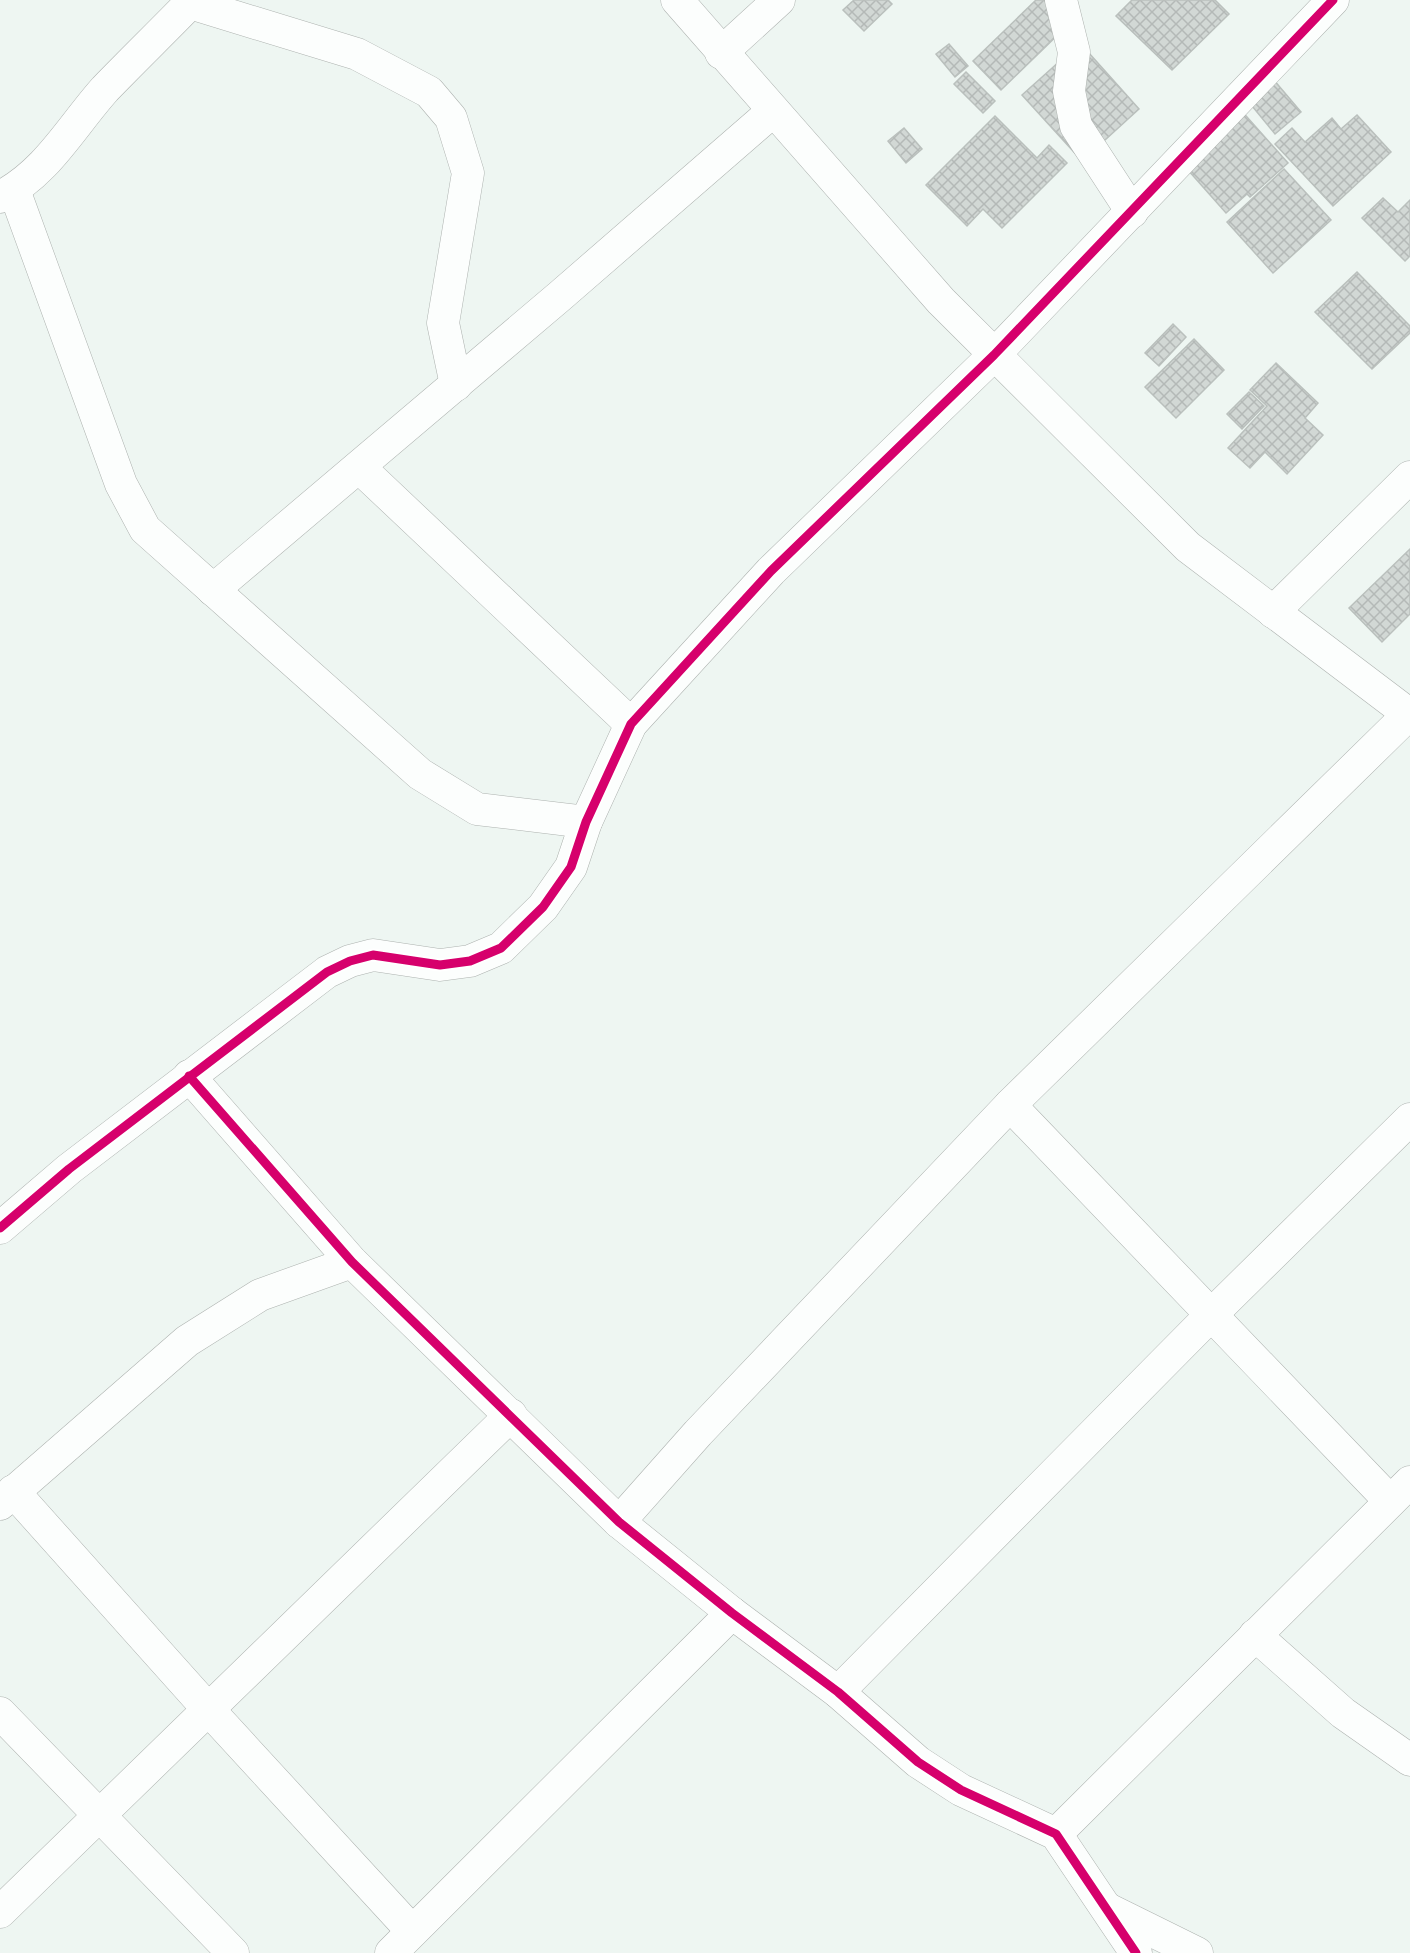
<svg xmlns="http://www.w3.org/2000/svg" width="1410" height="1953" font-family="Helvetica,sans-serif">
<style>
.building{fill:url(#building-cross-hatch);stroke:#bac0bd;stroke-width:1.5}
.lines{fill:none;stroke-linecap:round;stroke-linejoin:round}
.street-casing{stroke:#adb2af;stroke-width:33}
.street{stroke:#fcfefd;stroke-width:32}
.cycleway-casing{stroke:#fff;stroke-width:13}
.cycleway{stroke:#d6006c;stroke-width:9}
</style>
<defs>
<pattern id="building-cross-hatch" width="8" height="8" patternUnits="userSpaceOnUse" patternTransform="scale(1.5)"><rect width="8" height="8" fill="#d2d8d5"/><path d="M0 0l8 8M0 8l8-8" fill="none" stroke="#b4b9b7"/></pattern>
</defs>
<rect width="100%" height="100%" fill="#eef6f2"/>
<g class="building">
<polygon points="854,0 888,0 892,4 864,31 843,10"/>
<polygon points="1036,0 1045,0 1069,24 1001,90 973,61"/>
<polygon points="1132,0 1215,0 1229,14 1172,70 1116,16"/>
<polygon points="1080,43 1139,109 1082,161 1022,95"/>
<polygon points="949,44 968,66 955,77 936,54"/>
<polygon points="966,72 995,101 983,113 954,84"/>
<polygon points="1273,79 1301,112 1275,134 1248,101"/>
<polygon points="1239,108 1288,163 1250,197 1247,194 1226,213 1180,161"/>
<polygon points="1357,115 1391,152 1333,206 1275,144 1292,128 1305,142 1332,118 1341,129"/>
<polygon points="995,116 1037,158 1049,145 1067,163 1002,228 983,209 967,226 926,185"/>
<polygon points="904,128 922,149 906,163 888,141"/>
<polygon points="1284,169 1331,220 1273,273 1227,222"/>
<polygon points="1383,198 1398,212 1410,200 1410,256 1405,261 1362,218"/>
<polygon points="1357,272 1410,326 1410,333 1372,369 1315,312"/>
<polygon points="1173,324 1186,337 1159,366 1145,353"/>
<polygon points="1194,339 1224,370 1176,418 1145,387"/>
<polygon points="1276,363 1318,403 1305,418 1323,435 1287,474 1265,452 1250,468 1228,448 1267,406 1250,390"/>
<polygon points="1249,392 1264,406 1242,429 1227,414"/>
<polygon points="1410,549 1410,614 1382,642 1349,608"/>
</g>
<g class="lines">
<defs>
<g id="street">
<polyline points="190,0 190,3 357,54 429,92 451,118 468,173 443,323 456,385"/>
<polyline points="677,0 941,301 1188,547 1410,715"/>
<polyline points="1061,0 1074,52 1069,91 1076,126 1132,212"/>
<polyline points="721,53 779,0"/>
<polyline points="14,190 121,484 145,529 420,774 477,809 586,822"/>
<path d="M0,197C47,173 71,127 105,89C134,59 164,30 193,0"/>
<polyline points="359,467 631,724"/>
<polyline points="213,590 560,296 773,111"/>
<polyline points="1273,612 1410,477"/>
<polyline points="189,1076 352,1262 619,1522 732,1613 838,1692 918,1762 961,1790 1056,1834 1136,1953"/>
<polyline points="1010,1105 1390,1501"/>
<polyline points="0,1228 69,1169 327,972 350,961 373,955 440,965 470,961 501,948 543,907 571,867 586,822 631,724 771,571 994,355 1333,0"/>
<polyline points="13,1491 208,1709 412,1931"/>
<polyline points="0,1504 187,1341 260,1295 352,1262"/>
<polyline points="619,1522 698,1433 1010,1105 1409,714"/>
<polyline points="1255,1635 1343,1713 1410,1760"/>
<polyline points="838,1692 1212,1314 1410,1119"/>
<polyline points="0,1713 233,1953"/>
<polyline points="1056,1834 1410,1482"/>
<polyline points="1108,1909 1197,1953"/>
<polyline points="0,1912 511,1415"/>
<polyline points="391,1953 732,1613"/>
</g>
</defs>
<use href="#street" class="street-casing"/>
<use href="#street" class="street"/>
<defs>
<g id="cycleway">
<polyline points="189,1076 352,1262 619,1522 732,1613 838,1692 918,1762 961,1790 1056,1834 1136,1953"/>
<polyline points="0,1228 69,1169 327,972 350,961 373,955 440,965 470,961 501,948 543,907 571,867 586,822 631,724 771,571 994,355 1333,0"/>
</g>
</defs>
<use href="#cycleway" class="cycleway-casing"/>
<use href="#cycleway" class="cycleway"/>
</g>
</svg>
